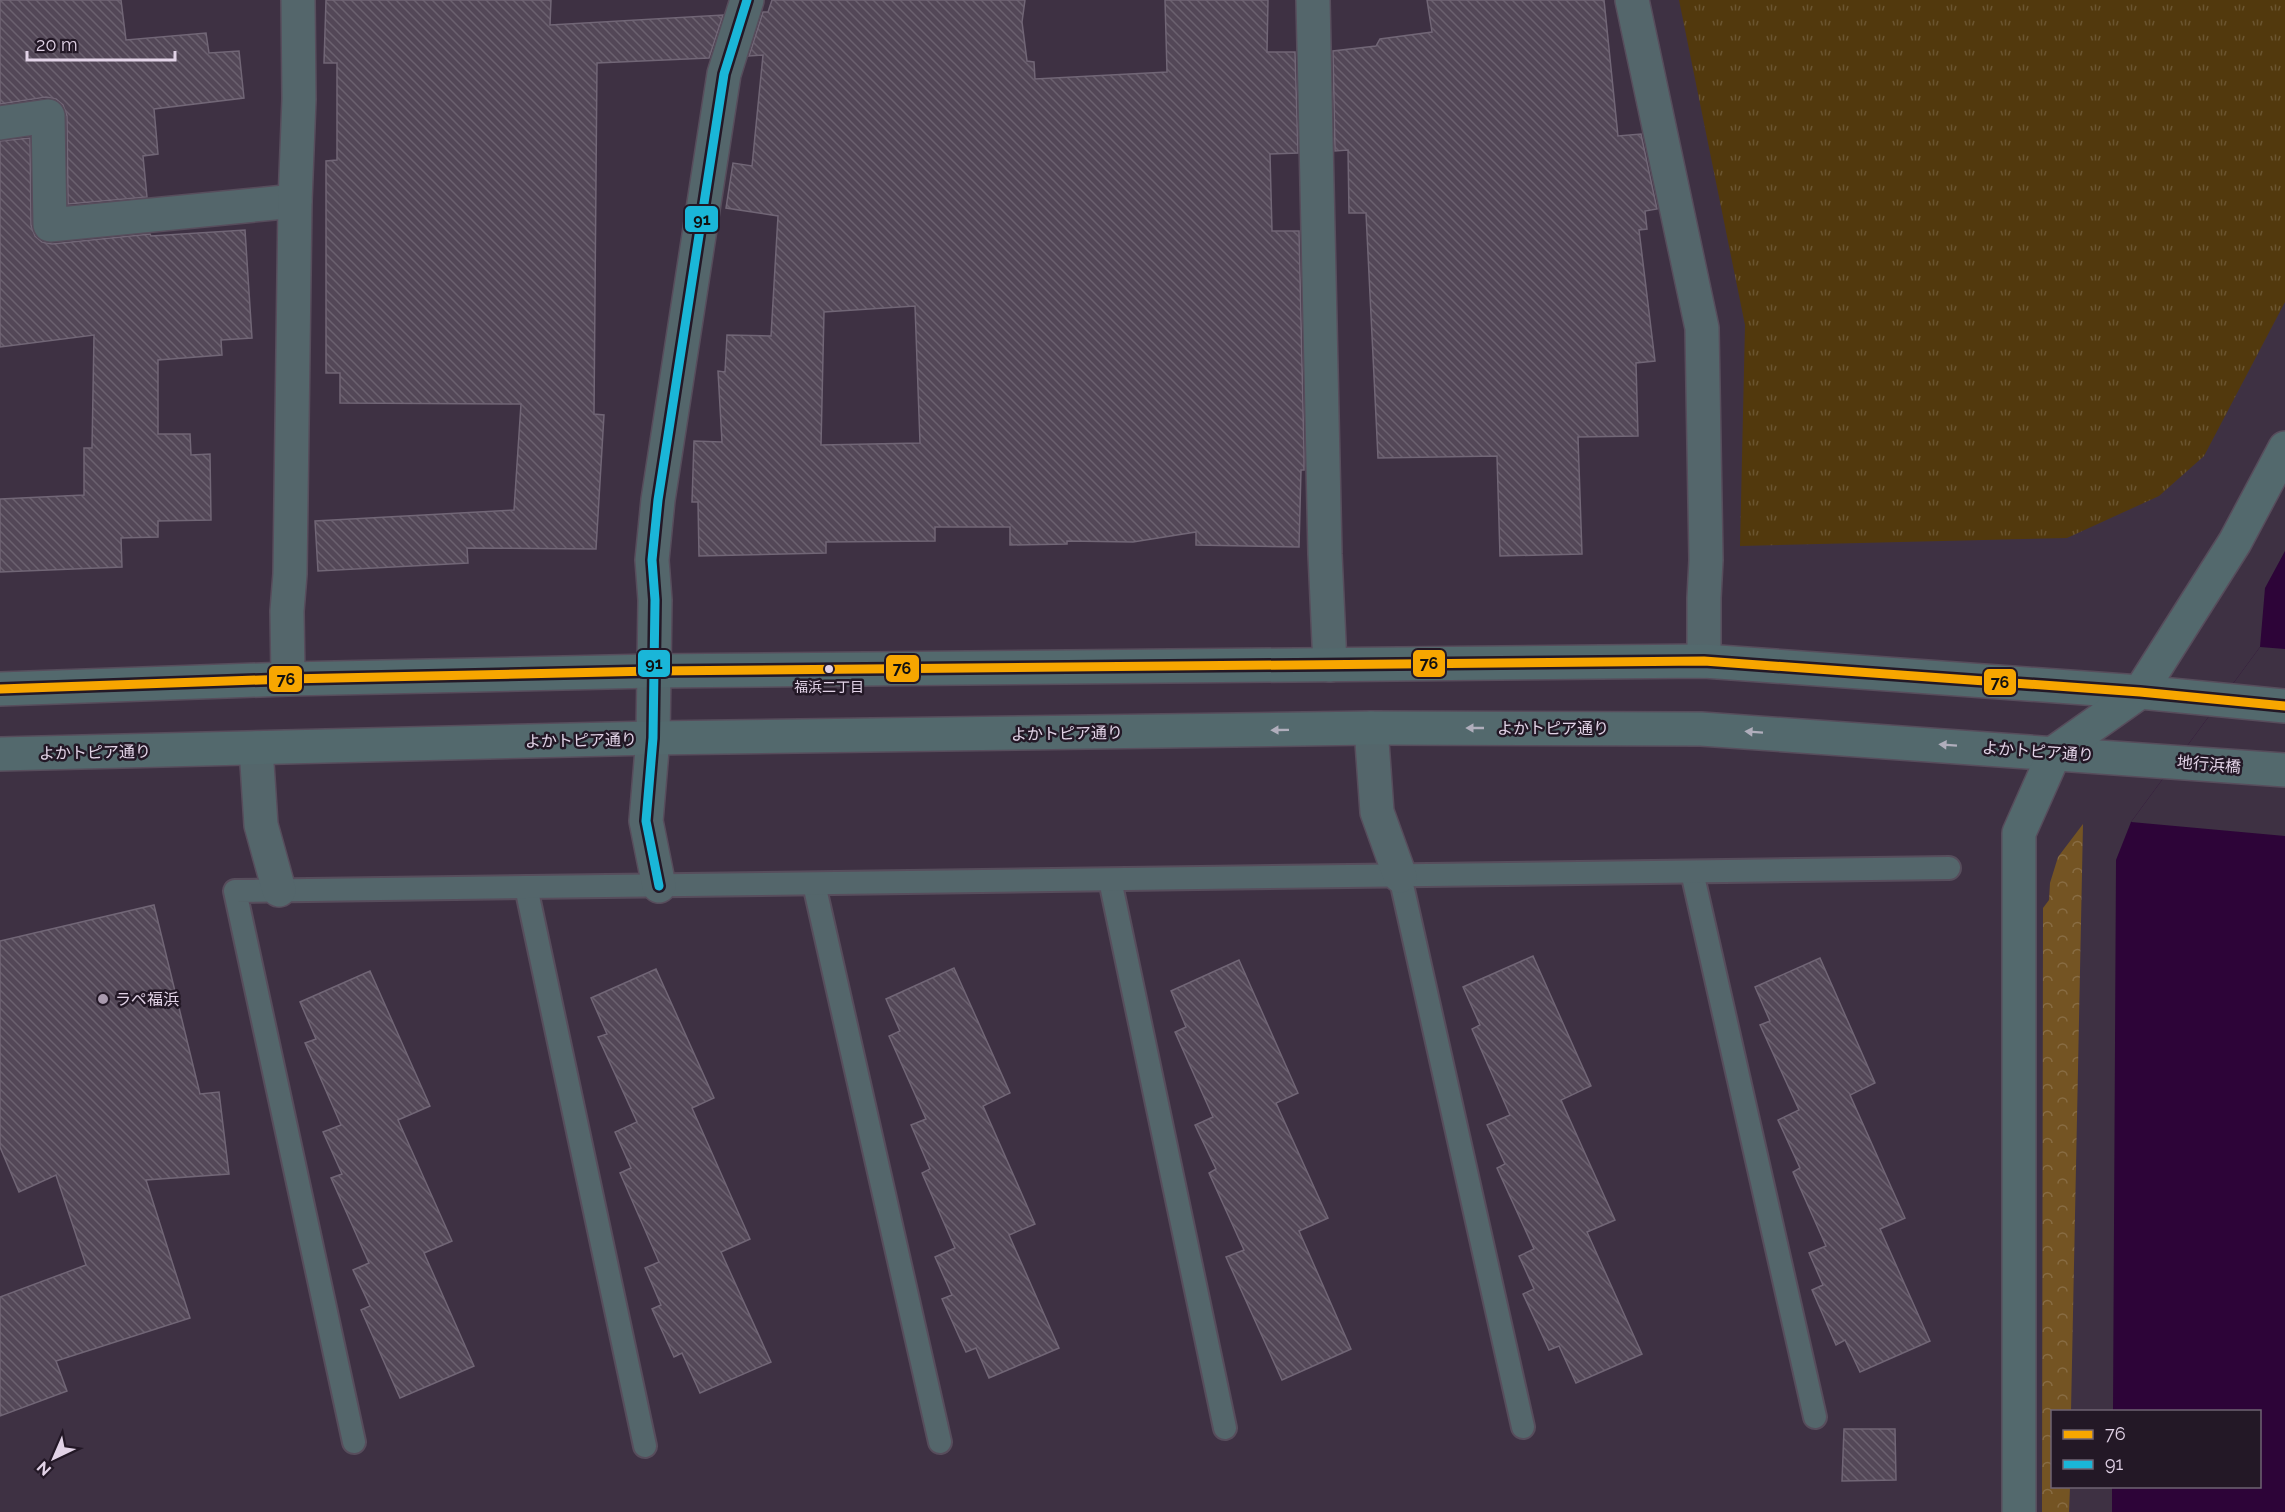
<svg xmlns="http://www.w3.org/2000/svg" width="2285" height="1512" font-family="Raleway,'Noto Sans JP',sans-serif">
<style>
.grass{fill:url(#grass-tufts)}
.forest{fill:url(#forest-crowns)}
.water{fill:#2d0438}
.pier{fill:#3e3143}
.building{fill:url(#building-back-hatch);stroke:#716676;stroke-width:1.5;fill-rule:evenodd}
.lines{fill:none;stroke-linecap:round;stroke-linejoin:round}
.lane-casing{stroke:#574d5c;stroke-width:26}
.street-casing{stroke:#574d5c;stroke-width:36}
.secondary-casing{stroke:#574d5c;stroke-width:36}
.lane{stroke:#54666b;stroke-width:22}
.street{stroke:#54666b;stroke-width:33}
.secondary{stroke:#53696d;stroke-width:33}
.bus-1-casing{stroke:#231826;stroke-width:14}
.bus-2-casing{stroke:#231826;stroke-width:14}
.bus-1{stroke:#f7a600;stroke-width:9}
.bus-2{stroke:#1ab6d8;stroke-width:9}
.oneway{fill:#b0aebc}
.bus-dot{fill:#e2d3e7;stroke:#231826;stroke-width:2}
.poi-dot{fill:#a99aae;stroke:#231826;stroke-width:2}
.labels{text-anchor:middle;stroke-width:5;stroke-linejoin:round;paint-order:stroke}
.bus-label{font-size:14px;fill:#e2d3e7;stroke:#231826}
.street-label{font-size:16px;fill:#e2d3e7;stroke:#231826}
.poi-label{font-size:16px;fill:#e2d3e7;stroke:#231826;text-anchor:start}
.line-badge{stroke:#231826;stroke-width:2}
.pale-badge-label{font-size:16px;text-anchor:middle;font-weight:bold;fill:#111}
</style>
<defs>
<pattern id="grass-tufts" width="24" height="20" patternUnits="userSpaceOnUse" patternTransform="scale(1.5)"><rect width="24" height="20" fill="#52390d"/><path d="M3 7l-1-3M5 7V3M7 7l1-3M15 17l-1-3M17 17v-4M19 17l1-3" fill="none" stroke="#6b5530"/></pattern>
<pattern id="forest-crowns" width="20" height="18" patternUnits="userSpaceOnUse" patternTransform="scale(1.5)"><rect width="20" height="18" fill="#745423"/><path d="M2 6a3 3 0 1 1 6 0M12 15a3 3 0 1 1 6 0" fill="none" stroke="#886c43"/></pattern>
<pattern id="building-back-hatch" width="6" height="6" patternUnits="userSpaceOnUse" patternTransform="scale(1.5)"><rect width="6" height="6" fill="#534757"/><path d="M-1 5l2 2M0 0l6 6M5-1l2 2" fill="none" stroke="#6b616f"/></pattern>
</defs>
<rect width="100%" height="100%" fill="#3e3143"/>
<polygon class="grass" points="1679,0 2285,0 2285,302 2204,456 2159,496 2067,538 1740,546 1745,325"/>
<polygon class="forest" points="2083,824 2071,1411 2052,1412 2052,1486 2070,1487 2069,1512 2042,1512 2043,908 2049,900 2050,883 2058,857"/>
<polygon class="water" points="2285,551 2285,1512 2112,1512 2112,1487 2260,1486 2260,1412 2113,1411 2116,860 2131,822 2260,647 2265,588"/>
<polygon class="pier" points="2260,647 2285,649 2285,836 2131,822"/>
<g class="building">
<polygon points="0,0 121,0 126,40 206,33 209,53 239,51 244,98 154,109 158,154 143,156 147,197 68,204 67,116 63,105 56,99 46,97 0,104"/>
<polygon points="326,0 551,0 550,25 723,15 709,58 597,63 594,414 604,415 596,549 467,548 468,563 318,571 315,521 514,510 521,404 340,403 340,373 326,373 326,161 337,160 337,63 324,63"/>
<path d="M772,0H1025L1022,22L1027,61L1034,62L1035,79L1167,72L1165,0H1268L1267,52H1295L1298,153L1270,154L1272,231H1299L1304,453V470H1301L1299,547L1196,545V532L1133,542L1067,541V544L1010,545V527H935V541L826,542V553L699,556L698,502H692L694,441L722,442L718,371L725,372L727,335L771,336L778,216L726,208L733,163L752,166L763,55L749,56L763,12H768ZM915,306L920,443L821,445L824,312Z"/>
<polygon points="1427,0 1604,0 1618,136 1641,134 1657,209 1645,211 1647,229 1639,230 1655,361 1636,363 1638,436 1578,437 1582,554 1500,556 1497,456 1378,458 1366,213 1349,213 1348,150 1335,151 1333,51 1376,46 1380,39 1432,32"/>
<polygon points="30,138 31,225 35,236 42,242 52,244 150,234 151,236 245,230 252,338 221,340 222,355 158,360 158,434 190,434 191,455 210,454 211,520 158,521 158,537 121,538 122,567 0,572 0,499 84,495 84,448 92,448 94,335 0,347 0,141"/>
<polygon points="154,905 200,1094 219,1092 229,1174 146,1180 190,1318 56,1361 67,1391 0,1416 0,1297 86,1265 56,1175 19,1192 0,1147 0,941"/>
<polygon points="1533,956 1591,1086 1561,1100 1615,1220 1587,1232 1642,1354 1576,1383 1559,1346 1549,1350 1523,1294 1534,1289 1519,1256 1534,1249 1497,1168 1505,1164 1487,1125 1510,1115 1472,1029 1480,1025 1463,987"/>
<polygon points="1820,958 1875,1083 1850,1095 1905,1218 1880,1229 1930,1341 1860,1372 1845,1340 1836,1345 1812,1290 1823,1285 1809,1253 1826,1246 1793,1172 1800,1168 1778,1120 1799,1110 1760,1025 1770,1021 1755,987"/>
<polygon points="1239,960 1298,1093 1276,1103 1328,1218 1299,1231 1351,1349 1282,1380 1226,1257 1244,1250 1209,1173 1216,1169 1195,1125 1213,1117 1175,1032 1186,1027 1171,991"/>
<polygon points="954,968 1010,1093 983,1106 1035,1224 1009,1235 1059,1348 989,1378 976,1348 966,1352 942,1299 952,1295 935,1257 955,1248 922,1173 930,1169 911,1125 926,1119 889,1036 900,1031 886,999"/>
<polygon points="656,969 714,1098 692,1108 750,1239 721,1252 771,1362 700,1393 682,1353 674,1357 652,1309 661,1305 645,1268 659,1262 620,1173 631,1168 615,1132 637,1122 598,1037 607,1034 591,998"/>
<polygon points="370,971 430,1106 398,1120 452,1241 424,1253 474,1366 400,1398 361,1310 370,1306 353,1270 369,1263 331,1178 342,1174 323,1132 341,1125 305,1043 316,1039 300,1002"/>
<polygon points="1844,1429 1895,1429 1896,1480 1842,1481"/>
</g>
<g class="lines">
<defs>
<g id="lane">
<polyline points="1692,872 1815,1417"/>
<polyline points="1400,876 1523,1427"/>
<polyline points="1110,880 1225,1428"/>
<polyline points="814,884 940,1442"/>
<polyline points="526,887 645,1446"/>
<polyline points="354,1442 235,891 1949,868"/>
</g>
<g id="street">
<polyline points="1313,0 1325,554 1330,665"/>
<polyline points="1632,0 1702,328 1706,560 1704,598 1704,661"/>
<polyline points="0,123 48,116 50,225 295,201"/>
<polyline points="288,679 287,611 290,574 295,201 299,99 298,0"/>
<polyline points="1371,728 1377,812 1400,876"/>
<polyline points="256,748 261,825 279,890"/>
<polyline points="659,886 646,821 653,738 655,600 652,560 658,500 724,74 747,0"/>
</g>
<g id="secondary">
<polyline points="0,689 288,679 653,671 1704,661 2140,692 2285,706"/>
<polyline points="0,754 653,738 1371,728 1701,729 2285,770"/>
<polyline points="2019,1512 2019,833 2055,752 2140,692 2235,542 2285,448"/>
</g>
</defs>
<use href="#lane" class="lane-casing"/>
<use href="#street" class="street-casing"/>
<use href="#secondary" class="secondary-casing"/>
<use href="#lane" class="lane"/>
<use href="#street" class="street"/>
<use href="#secondary" class="secondary"/>
<defs>
<polyline id="bus-1" points="0,689 288,679 653,671 1704,661 2140,692 2285,706"/>
<polyline id="bus-2" points="659,886 646,821 653,738 655,600 652,560 658,500 724,74 747,0"/>
</defs>
<use href="#bus-1" class="bus-1-casing"/>
<use href="#bus-2" class="bus-2-casing"/>
<use href="#bus-1" class="bus-1"/>
<use href="#bus-2" class="bus-2"/>
</g>
<defs><path id="oneway-solid" d="M-6-.8H1V-3.2L6.5 0L1 3.2V.8H-6Z" transform="scale(1.5)"/></defs>
<g class="oneway">
<use href="#oneway-solid" transform="translate(1475 728) rotate(-180)"/>
<use href="#oneway-solid" transform="translate(1280 730) rotate(179)"/>
<use href="#oneway-solid" transform="translate(1754 732) rotate(-176)"/>
<use href="#oneway-solid" transform="translate(1948 745) rotate(-176)"/>
</g>
<circle class="bus-dot" cx="829" cy="669" r="5"/>
<circle class="poi-dot" cx="103" cy="999" r="6"/>
<g class="labels">
<g class="bus-label">
<text x="829" y="692">福浜二丁目</text>
</g>
<g class="street-label">
<text x="1553" y="734">よかトピア通り</text>
<text transform="translate(1067 733) rotate(-1)" y="6">よかトピア通り</text>
<text transform="translate(581 740) rotate(-1)" y="6">よかトピア通り</text>
<text transform="translate(2038 751) rotate(4)" y="6">よかトピア通り</text>
<text transform="translate(95 752) rotate(-1)" y="6">よかトピア通り</text>
<text transform="translate(2209 764) rotate(5)" y="6">地行浜橋</text>
</g>
<g class="poi-label">
<text x="115" y="1005">ラペ福浜</text>
</g>
</g>
<g class="line-badge">
<rect x="684" y="205" width="35" height="28" rx="6" fill="#1ab6d8"/>
<rect x="637" y="649" width="34" height="29" rx="6" fill="#1ab6d8"/>
<rect x="1412" y="649" width="34" height="29" rx="6" fill="#f7a600"/>
<rect x="885" y="654" width="35" height="29" rx="6" fill="#f7a600"/>
<rect x="268" y="665" width="35" height="28" rx="6" fill="#f7a600"/>
<rect x="1983" y="668" width="34" height="28" rx="6" fill="#f7a600"/>
</g>
<g class="pale-badge-label">
<text x="702" y="225">91</text>
<text x="654" y="669">91</text>
<text x="1429" y="669">76</text>
<text x="902" y="674">76</text>
<text x="286" y="685">76</text>
<text x="2000" y="688">76</text>
</g>
<rect x="2051" y="1410" width="210" height="78" fill="#231826" stroke="#6f6373" stroke-width="1.5"/>
<rect x="2063" y="1430" width="30" height="9" fill="#f7a600" stroke="#6f6373" stroke-width="1.5"/>
<text x="2105" y="1440" font-size="18" fill="#e2d3e7">76</text>
<rect x="2063" y="1460" width="30" height="9" fill="#1ab6d8" stroke="#6f6373" stroke-width="1.5"/>
<text x="2105" y="1470" font-size="18" fill="#e2d3e7">91</text>
<g transform="translate(54 1458) rotate(224)" stroke="#231826" stroke-width="4.5" paint-order="stroke">
<path d="M0-4.5L10 22L0 15L-10 22Z" fill="#e2d3e7"/>
<text y="-9" font-size="16" font-weight="bold" text-anchor="middle" fill="#e2d3e7">N</text>
</g>
<path d="M27 51v9h148v-9" fill="none" stroke="#e2d3e7" stroke-width="3"/>
<text x="36" y="51" font-size="18" fill="#e2d3e7" stroke="#231826" stroke-width="4.5" paint-order="stroke">20 m</text>
</svg>
